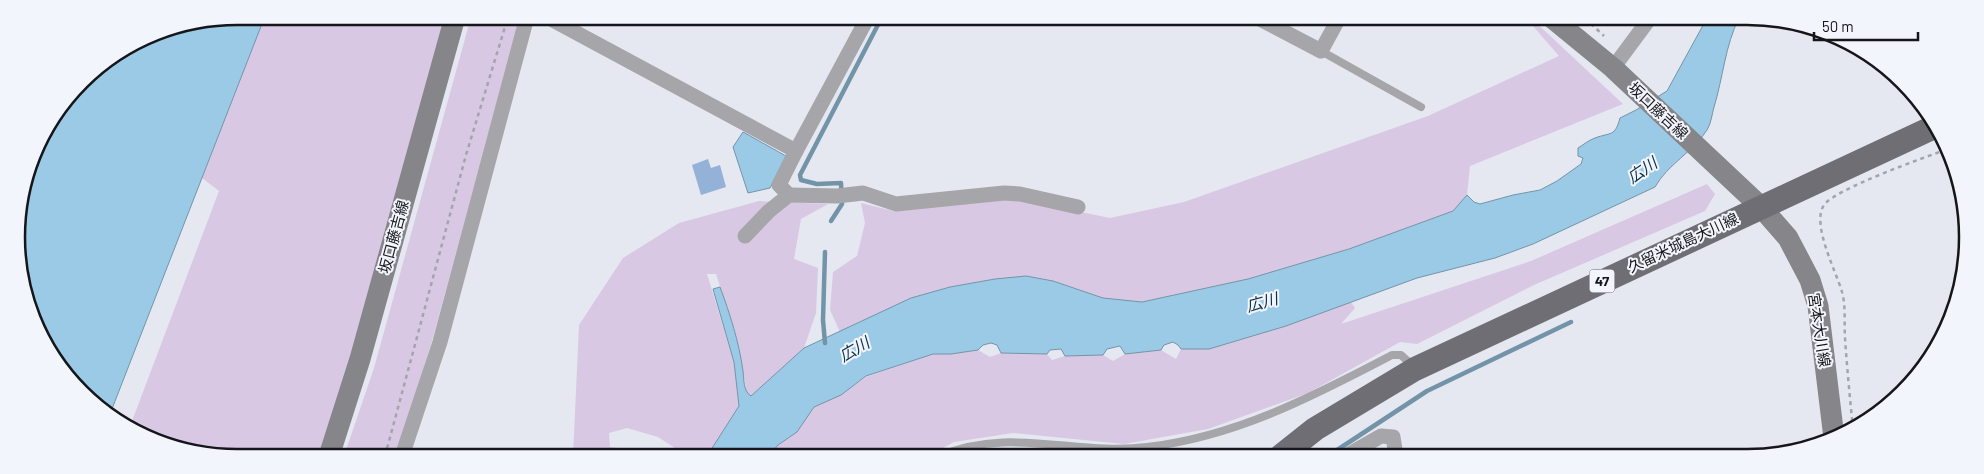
<svg xmlns="http://www.w3.org/2000/svg" width="1984" height="474" font-family="Barlow,'Noto Sans JP',sans-serif">
<style>
.green{fill:#d9c8e3}
.water{fill:#9bcae6;stroke:#7394a8}
.lines{fill:none;stroke-linecap:round;stroke-linejoin:round}
.stream{stroke:#7394a8;stroke-width:4.5}
.building{fill:#94b2d8}
.path{stroke:#a2a5ab;stroke-width:2.5;stroke-dasharray:4 4;stroke-linecap:butt}
.lane{stroke:#a6a5a9;stroke-width:8}
.street{stroke:#a6a5a9;stroke-width:15}
.secondary{stroke:#85858a;stroke-width:21}
.primary{stroke:#6f6e74;stroke-width:24}
.labels{text-anchor:middle;stroke-width:4;stroke-linejoin:round;paint-order:stroke}
.shield{fill:#f3f5fd;stroke:#58595d;stroke-width:1}
.shield-label{font-size:14px;font-weight:bold;fill:#151619}
.street-label{font-size:15px;fill:#151619;stroke:#f3f5fd}
.water-label{font-size:16px;font-style:italic;fill:#0a3246;stroke:#f3f5fd}
.rim{fill:none;stroke:#151619;stroke-width:2.5}
</style>
<rect width="100%" height="100%" fill="#e5e8f0"/>
<g class="green">
<polygon points="265,16 446,17 343,387 321,456 208,456 129,429 219,191 202,178"/>
<polygon points="471,17 520,17 434,334 397,456 344,456 374,368"/>
<polygon points="1526,18 1531,18 1623,104 1470,166 1467,195 1454,211 1349,249 1248,279 1142,302 1103,298 1053,281 995,279 950,287 911,298 840,332 830,310 833,272 857,256 865,223 861,203 893,211 1009,197 1110,218 1184,202 1428,116 1559,56"/>
<polygon points="1707,184 1715,194 1705,211 1534,285 1417,344 1400,342 1308,393 1208,429 1124,444 1013,433 954,442 928,456 769,456 778,445 797,432 814,407 841,395 866,377 933,354 951,354 978,350 990,357 1001,353 1047,354 1052,360 1065,356 1103,355 1113,361 1125,354 1161,350 1176,359 1181,349 1209,349 1286,326 1350,301 1355,308 1341,324 1531,261"/>
<polygon points="759,201 828,204 801,219 794,259 818,268 816,313 804,348 751,396 747,393 734,329 716,274 707,274 734,362 739,406 707,456 687,456 658,437 627,428 609,433 610,447 661,456 573,456 579,325 623,258 679,223"/>
</g>
<g class="water">
<polygon points="237,16 265,16 110,414 62,372 24,294 17,222 39,139 91,71 153,33"/>
<path d="M1707,18H1739C1725,46 1723,78 1714,107C1712,114 1711,124 1707,130C1693,152 1668,164 1655,187L1533,244L1495,258L1417,278L1286,326L1209,349H1181L1178,345L1173,342L1164,345L1161,350L1125,354L1120,346L1107,349L1103,355L1065,356L1061,349L1050,350L1047,354L1001,353L997,345L991,343L983,345L978,350L951,354H933L866,376L841,395L814,407L797,432L778,445L769,456H707L739,406L734,362L713,289L720,287C730,314 739,342 743,371C744,379 743,391 751,396L804,348L911,298L950,287L995,279L1026,276L1053,281L1103,298L1142,302L1248,279L1349,249L1453,211L1467,195L1474,202L1480,204L1513,195L1540,190L1557,181L1581,164L1583,158L1578,156V148C1583,145 1589,140 1595,138C1611,132 1615,137 1620,118L1636,110L1667,91Z"/>
<polygon points="743,132 786,156 770,188 748,193 733,147"/>
</g>
<g class="lines">
<g class="stream">
<polyline points="831,221 842,204 841,183 817,184 801,180 800,175 882,17"/>
<polyline points="825,343 823,320 825,252"/>
<polyline points="1328,456 1427,391 1571,322"/>
</g>
</g>
<polygon class="building" points="708,159 711,168 720,165 726,187 701,195 692,165"/>
<g class="lines">
<g class="path">
<polyline points="1585,18 1604,36"/>
<path d="M1853,429C1850,399 1847,368 1845,338C1844,323 1846,306 1842,292C1836,271 1811,224 1824,205C1835,189 1923,158 1945,150"/>
<polyline points="385,456 466,155 508,17"/>
</g>
<g class="lane">
<polyline points="1321,51 1421,107"/>
<path d="M940,456C1010,426 1076,456 1147,447C1235,437 1314,396 1392,355H1401L1414,367"/>
</g>
<g class="street">
<polyline points="547,17 796,151 868,17"/>
<polyline points="1258,18 1321,51 1339,18"/>
<polyline points="1613,68 1650,18"/>
<polyline points="789,195 779,185 796,151"/>
<polyline points="745,236 769,211 789,195 837,196 863,193 896,204 1004,193 1020,194 1078,207"/>
<polyline points="402,456 440,342 527,17"/>
<polyline points="1346,456 1381,436 1393,437 1396,456"/>
</g>
<g class="secondary">
<polyline points="1552,18 1613,68 1761,207 1788,238 1810,280 1818,306 1834,438"/>
<polyline points="329,456 360,359 455,17"/>
</g>
<polyline class="primary" points="1281,456 1315,429 1415,369 1934,127"/>
</g>
<g class="labels">
<rect class="shield" x="1589.5" y="269.5" width="25" height="23" rx="4"/>
<g class="shield-label">
<text x="1602" y="286">47</text>
</g>
<g class="street-label">
<text transform="translate(1658 111) rotate(43)" y="5">坂口藤吉線</text>
<text transform="translate(394 237) rotate(-75)" y="5">坂口藤吉線</text>
<text transform="translate(1683 243) rotate(-25)" y="5">久留米城島大川線</text>
<text transform="translate(1819 330) rotate(81)" y="5">宮本大川線</text>
</g>
<g class="water-label">
<text transform="translate(1642 170) rotate(-34)" y="6">広川</text>
<text transform="translate(1262 302) rotate(-15)" y="6">広川</text>
<text transform="translate(854 349) rotate(-30)" y="6">広川</text>
</g>
</g>
<path d="M0 0H1984V474H0ZM237 25H1747A212 212 0 0 1 1959 237V237A212 212 0 0 1 1747 449H237A212 212 0 0 1 25 237V237A212 212 0 0 1 237 25Z" fill="#f3f5fd" fill-rule="evenodd"/>
<path class="rim" d="M237 25H1747A212 212 0 0 1 1959 237V237A212 212 0 0 1 1747 449H237A212 212 0 0 1 25 237V237A212 212 0 0 1 237 25Z"/>
<path d="M1814 32v8h104v-8" fill="none" stroke="#151619" stroke-width="2.5"/>
<text x="1822" y="32" font-size="15" fill="#151619" stroke="#f3f5fd" stroke-width="4" paint-order="stroke">50 m</text>
</svg>
